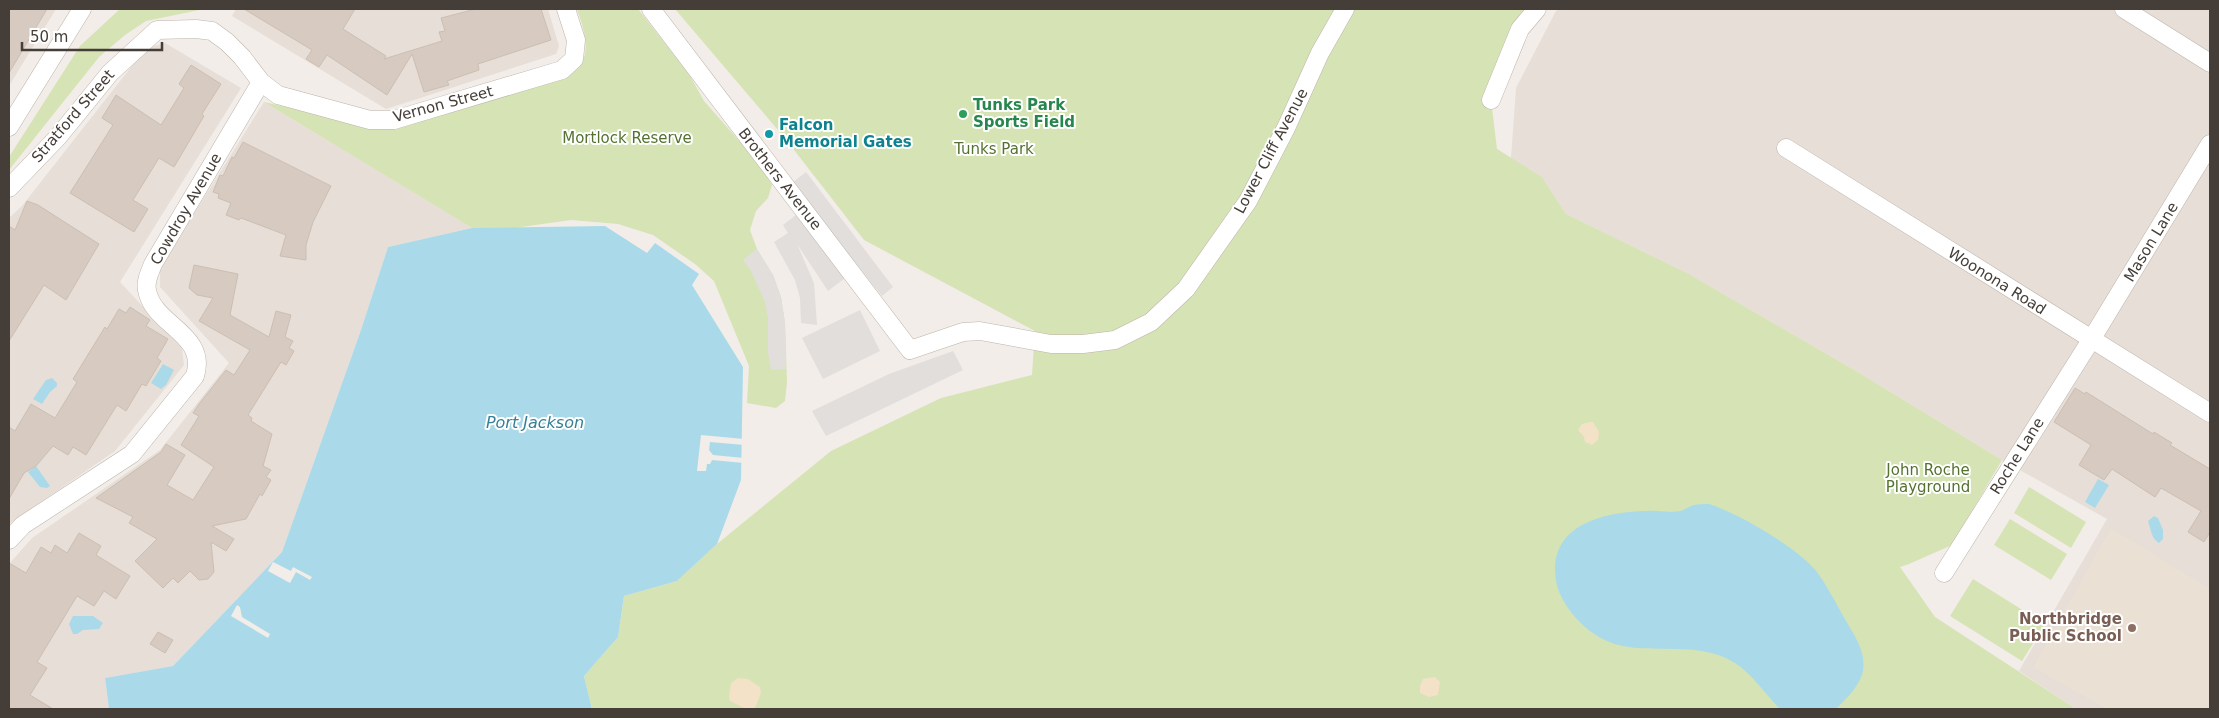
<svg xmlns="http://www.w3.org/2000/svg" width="2219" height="718" font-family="'DejaVu Sans',sans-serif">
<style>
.residential{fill:#e6ded7}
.education{fill:#eae0d3}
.green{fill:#d6e3b5}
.sand{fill:#f3e2c7}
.parking{fill:#e1dedc}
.water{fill:#aadae9}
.pier{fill:#f2ede8}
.building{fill:#d6cac1;stroke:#cdbeb2}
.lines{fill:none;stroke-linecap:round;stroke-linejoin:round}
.street-casing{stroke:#bdb4ab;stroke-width:19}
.street{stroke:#fff;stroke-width:18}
.leisure-dot{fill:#2e9e5b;stroke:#fff;stroke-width:2}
.culture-dot{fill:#0f9aa8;stroke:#fff;stroke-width:2}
.education-dot{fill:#8d6e63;stroke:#fff;stroke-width:2}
.labels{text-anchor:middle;stroke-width:4;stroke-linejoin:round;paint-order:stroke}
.street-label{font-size:15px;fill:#453d37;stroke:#fff}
.leisure-label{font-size:15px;font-weight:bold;fill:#27864d;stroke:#fff;text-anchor:start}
.culture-label{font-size:15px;font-weight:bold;fill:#0d838f;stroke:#fff;text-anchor:start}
.park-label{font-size:15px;fill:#547130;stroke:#fff}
.education-label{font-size:15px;font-weight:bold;fill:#785e54;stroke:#fff;text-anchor:end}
.water-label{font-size:16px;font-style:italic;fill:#377f97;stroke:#fff}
</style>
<rect width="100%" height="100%" fill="#f2ede8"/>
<g class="residential">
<polygon points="9,9 56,9 9,86"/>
<polygon points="236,9 548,9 559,46 556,54 386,109 232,16"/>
<polygon points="1557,9 2210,9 2210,709 2076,709 2019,671 2107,519 2002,460 1856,371 1687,273 1566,214 1542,177 1511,158 1516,88"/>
<polygon points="165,43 241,88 120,282 182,349 184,365 115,451 9,524 9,218 22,206 146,48"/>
<polygon points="264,102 472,228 388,247 361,330 282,552 173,666 105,678 109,709 9,709 9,564 32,538 160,450 229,363 160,287 160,268"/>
</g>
<polygon class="education" points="2111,528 2210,589 2210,709 2107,709 2033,667"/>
<g class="green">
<polygon points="120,9 204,9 146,21 125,35 99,57 9,170 9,157 80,46"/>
<path d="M577,9H638L689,74L704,101L764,169L772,185L768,198L756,211L750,230L757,249L773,275L781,297L785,323L787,382L785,401L776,408L747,403L749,366L714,281L695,264L653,235L618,224L571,220L514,228H472L264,102L379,128L557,78C563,76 570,73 575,70C594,56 583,26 577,9Z"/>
<polygon points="675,9 1537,9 1491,100 1497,149 1542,177 1566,214 1687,273 1856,371 2002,460 1952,545 1909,564 1900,567 1935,617 2076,709 592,709 584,676 618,637 624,596 677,581 717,544 831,451 941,398 1032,375 1035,331 864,240 784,137"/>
<polygon points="2029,487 2086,522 2071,548 2014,513"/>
<polygon points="2010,519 2067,554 2051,580 1994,545"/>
<polygon points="1973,579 2045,624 2022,661 1950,616"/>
</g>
<g class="sand">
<polygon points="1590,422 1593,422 1599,432 1598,440 1592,445 1585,442 1584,437 1578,430 1582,424"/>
<polygon points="1435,677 1440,682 1438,695 1429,697 1420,693 1420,686 1423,679"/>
<polygon points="738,678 748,679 760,687 761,693 755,708 746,709 730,701 729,697 731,683"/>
</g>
<g class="parking">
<polygon points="806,172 893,287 882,296 792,183"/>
<polygon points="796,215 845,278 828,291 797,244 814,283 817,325 801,323 800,298 795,280 774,242 788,233 783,225"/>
<polygon points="757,249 773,275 781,297 785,323 786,369 771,370 768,353 768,319 765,302 751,271 743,260"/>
<polygon points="860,310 880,351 823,379 802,338"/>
<polygon points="953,351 963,370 826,436 812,411 889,374"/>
</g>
<g class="water">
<polygon points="605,226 647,253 655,243 699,274 692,285 743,367 741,480 717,544 677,581 624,596 618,637 584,676 592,709 109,709 105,678 173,666 282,552 361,330 388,247 472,228"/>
<polygon points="163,364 174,370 166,385 161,389 151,383"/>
<polygon points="52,378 57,383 57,386 50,392 42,404 33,399 46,380"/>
<polygon points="36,466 50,486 47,488 40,487 28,472"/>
<polygon points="2098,479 2109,485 2095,508 2085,502"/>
<path d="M1709,504C1738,513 1798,548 1817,572C1828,587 1837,605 1846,621C1855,636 1866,652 1863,671C1860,685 1848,697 1837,708L1833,709H1780C1766,695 1751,673 1735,663C1692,636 1640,661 1599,637C1580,626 1560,603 1556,581C1547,525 1603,512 1646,511C1657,510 1669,513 1680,511C1685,510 1689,506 1694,505C1698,504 1704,504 1709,504Z"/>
<path d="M2154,516L2158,518L2163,530V539L2159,543C2151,538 2151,530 2148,521Z"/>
<polygon points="73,616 93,616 103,623 99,629 83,630 77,634 73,634 69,624"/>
</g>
<g class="pier">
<polygon points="701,435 744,439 744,445 710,442 709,450 713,455 744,458 744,463 712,460 710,464 707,464 706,471 697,471"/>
<polygon points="273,562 291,571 293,567 312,577 310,580 296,572 290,583 268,571"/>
<polygon points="237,605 240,607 242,617 270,634 268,638 231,616"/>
</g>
<g class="building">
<polygon points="9,9 47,9 9,73"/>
<polygon points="244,9 355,9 343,29 386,56 384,59 442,41 439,32 445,31 441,18 476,9 541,9 551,40 478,64 479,70 447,81 449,85 424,92 412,54 387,95 327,55 319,67 306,59 312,50"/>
<polygon points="191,65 221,84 202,114 204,116 174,167 159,158 133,200 148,209 134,232 70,193 113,125 102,118 116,95 161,125 184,88 179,84"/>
<polygon points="243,142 331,186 313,222 306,245 306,260 280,256 286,235 241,218 239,220 226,215 231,203 218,198 219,194 213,192 220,175 223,176 232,157 234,158"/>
<polygon points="27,201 38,205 99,244 66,300 44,285 9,341 9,226 15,230"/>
<polygon points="194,265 238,274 230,315 269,337 276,311 291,315 285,337 293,341 289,348 294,351 286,365 281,362 248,415 252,418 251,421 272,434 263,466 271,470 266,477 271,480 262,496 260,494 246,519 212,526 234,539 226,551 211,542 214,572 208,579 199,580 190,571 178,583 173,578 163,588 135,561 157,539 129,523 133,517 96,498 161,452 166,444 185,455 167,485 193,500 214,467 181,445 199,416 193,413 199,404 226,370 234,375 250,350 199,321 213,298 197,295 189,288"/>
<polygon points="130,307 150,320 146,326 168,339 157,358 161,361 146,386 142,384 126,411 117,405 86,455 73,447 68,455 53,446 36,466 24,473 9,499 9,427 15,431 31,404 55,418 77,382 73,379 105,327 107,329 119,309 126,313"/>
<polygon points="2075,388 2085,394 2086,392 2153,434 2154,432 2172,443 2170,445 2210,469 2210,532 2204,542 2188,532 2201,511 2161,488 2155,497 2112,469 2104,480 2079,465 2091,445 2054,422"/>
<polygon points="79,533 101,546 96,555 130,576 116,599 104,591 94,606 77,596 37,662 47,668 30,695 53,709 9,709 9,563 26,573 41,547 51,553 55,545 67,553"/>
<polygon points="158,632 173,640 165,653 150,644"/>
</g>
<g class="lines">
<defs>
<g id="street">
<polyline points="651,9 910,350 963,332 980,331 1051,344 1083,344 1115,340 1151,322 1186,289 1248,201 1286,128 1320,53 1345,9"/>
<polyline points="2124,9 2210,63"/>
<polyline points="1491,100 1520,29 1537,9"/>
<polyline points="9,127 82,9"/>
<polyline points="1786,148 2210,413"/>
<polyline points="9,188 58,137 110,73 157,30 196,29 212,31 227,42 242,57 261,82 278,95 370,120 394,120 562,70 574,59 576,40 566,9"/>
<path d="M9,540L23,525L132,454L195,376C208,333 153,326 147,290C145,281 150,272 153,264L261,82"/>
<polyline points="1944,573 2091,340 2210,144"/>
</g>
</defs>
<use href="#street" class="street-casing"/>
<use href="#street" class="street"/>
</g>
<circle class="leisure-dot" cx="963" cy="114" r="5"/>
<circle class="culture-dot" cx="769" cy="134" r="5"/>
<circle class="education-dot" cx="2132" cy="628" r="5"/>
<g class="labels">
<g class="street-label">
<text transform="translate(443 104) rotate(-15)" y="5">Vernon Street</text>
<text transform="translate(73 116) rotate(-49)" y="5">Stratford Street</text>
<text transform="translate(1271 151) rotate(-62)" y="5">Lower Cliff Avenue</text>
<text transform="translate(780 179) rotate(52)" y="5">Brothers Avenue</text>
<text transform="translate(186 209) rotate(-60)" y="5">Cowdroy Avenue</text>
<text transform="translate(2151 242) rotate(-59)" y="5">Mason Lane</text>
<text transform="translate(1997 281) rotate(32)" y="5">Woonona Road</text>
<text transform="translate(2017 456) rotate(-58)" y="5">Roche Lane</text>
</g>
<g class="leisure-label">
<text x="973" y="110">Tunks Park<tspan x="973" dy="17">Sports Field</tspan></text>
</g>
<g class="culture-label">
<text x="779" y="130">Falcon<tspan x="779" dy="17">Memorial Gates</tspan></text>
</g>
<g class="park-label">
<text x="627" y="143">Mortlock Reserve</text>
<text x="994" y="154">Tunks Park</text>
<text x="1928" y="475">John Roche<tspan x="1928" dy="17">Playground</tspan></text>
</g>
<g class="education-label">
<text x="2122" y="624">Northbridge<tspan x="2122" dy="17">Public School</tspan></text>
</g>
<g class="water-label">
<text x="535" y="428">Port Jackson</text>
</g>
</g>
<rect width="2219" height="718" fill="none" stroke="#453d37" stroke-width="20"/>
<path d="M22 42v8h140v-8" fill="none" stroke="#453d37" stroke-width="2.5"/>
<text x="30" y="42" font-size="15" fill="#453d37" stroke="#ffffff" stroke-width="4" paint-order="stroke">50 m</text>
</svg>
